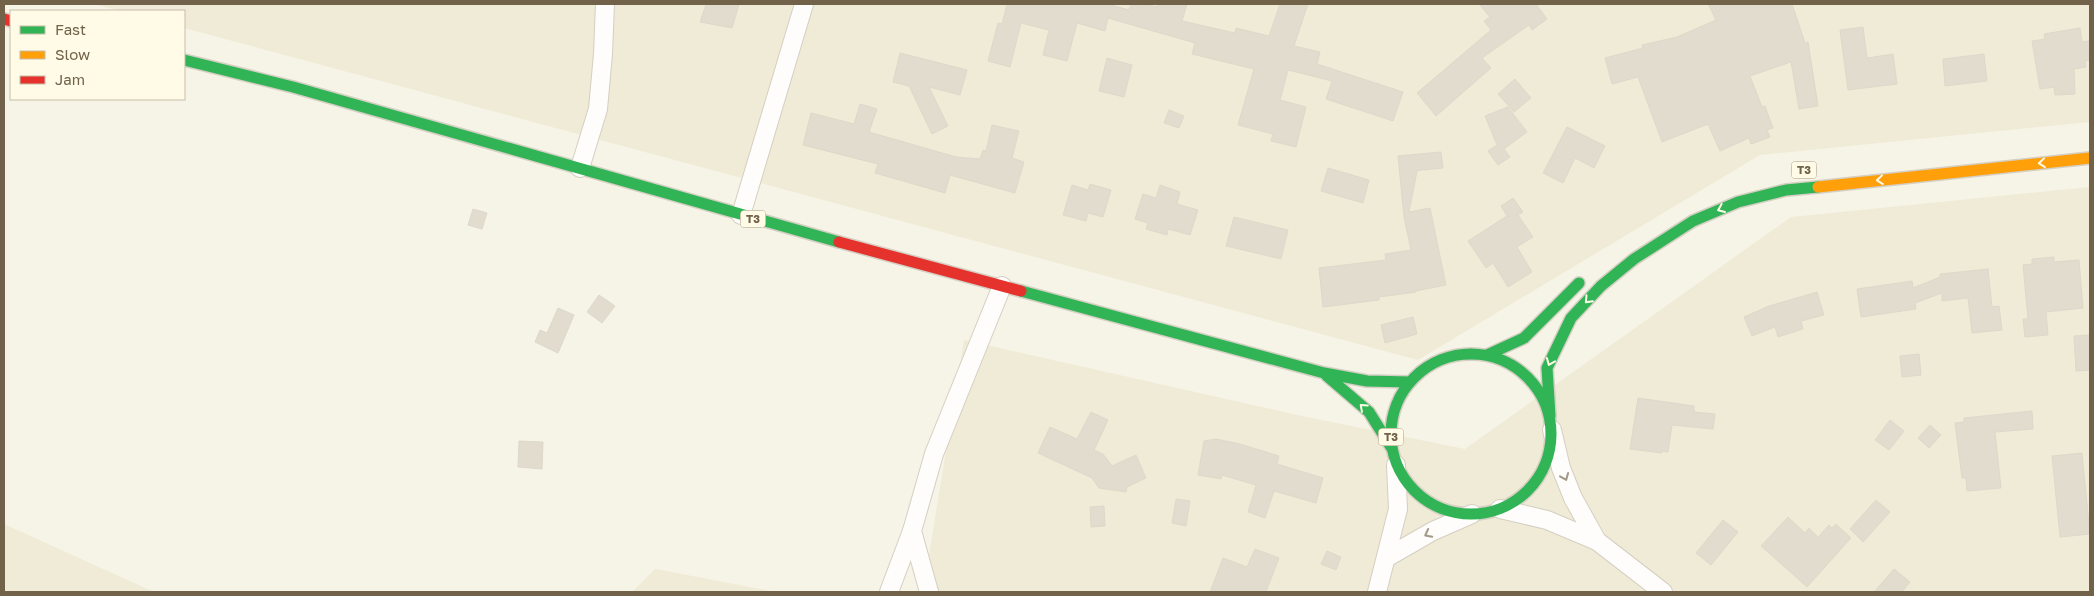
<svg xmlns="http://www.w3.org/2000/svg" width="2094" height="596" font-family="'Golos Text',sans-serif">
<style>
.residential{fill:#f0ebd6}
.building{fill:#e2dccf;stroke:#ded8ca}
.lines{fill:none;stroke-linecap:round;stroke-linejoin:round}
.street-casing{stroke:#d4cfc2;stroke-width:20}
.fast-casing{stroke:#d5cfc4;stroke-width:14}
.slow-casing{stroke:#d5cfc4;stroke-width:14}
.jam-casing{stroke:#d5cfc4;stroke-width:14}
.street{stroke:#fefdfb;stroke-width:18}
.fast{stroke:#30b455;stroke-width:11}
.slow{stroke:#ff9f0a;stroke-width:11}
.jam{stroke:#e5322d;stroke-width:11}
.oneway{stroke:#fffbe7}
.oneway2{stroke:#a39887}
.labels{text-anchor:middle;stroke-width:4;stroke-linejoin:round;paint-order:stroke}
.shield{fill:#fffbe7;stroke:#9c9078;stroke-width:1}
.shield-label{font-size:11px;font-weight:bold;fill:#726249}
</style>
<rect width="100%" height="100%" fill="#f6f4e7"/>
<g class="residential">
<polygon points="93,4 2090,4 2090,122 1760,155 1418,360 184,28 184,11 121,11"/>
<polygon points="2090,187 2090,592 923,592 964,340 1302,416 1465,449 1791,217"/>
<polygon points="4,524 154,592 4,592"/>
<polygon points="655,569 656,569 776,592 632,592"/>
</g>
<g class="building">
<polygon points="706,4 739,4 732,28 700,22"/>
<polygon points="1007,4 1112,4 1111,5 1129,10 1131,4 1145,4 1157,7 1158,4 1187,4 1182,21 1235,33 1236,28 1269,36 1280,4 1308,4 1294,46 1320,52 1317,64 1403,92 1393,121 1326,99 1332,81 1288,70 1280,100 1306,107 1296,147 1271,141 1273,134 1238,125 1254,69 1192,54 1195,43 1108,18 1105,31 1077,23 1067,61 1043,55 1049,30 1021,23 1010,67 988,61 998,23 1002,24"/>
<polygon points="1479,4 1536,4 1547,19 1532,30 1529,25 1482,58 1491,68 1436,116 1417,93 1491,30 1484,21 1490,17"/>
<polygon points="1708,4 1792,4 1805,43 1808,42 1818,106 1799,109 1791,62 1750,76 1762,107 1765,106 1773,128 1767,130 1770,137 1751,144 1749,138 1720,151 1708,124 1662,142 1638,77 1612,84 1605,58 1643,48 1642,45 1677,37 1716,20"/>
<polygon points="1863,27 1867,58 1893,54 1897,84 1848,90 1840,30"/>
<polygon points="2080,28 2082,42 2090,41 2090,60 2085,61 2086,67 2074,69 2075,94 2055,95 2054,87 2040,89 2032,41 2045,39 2044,34"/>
<polygon points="900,53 967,70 960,95 929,87 948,126 932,134 909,86 893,82"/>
<polygon points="1984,54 1987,81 1945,86 1943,59"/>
<polygon points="1107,58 1132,65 1124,97 1099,91"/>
<polygon points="1515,79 1531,98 1514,112 1498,94"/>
<polygon points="860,104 877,109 869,132 956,157 980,159 983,150 986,151 992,125 1019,131 1012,158 1024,162 1015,193 950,175 945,193 875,173 878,164 803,145 811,113 854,124"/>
<polygon points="1508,107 1527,132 1504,149 1510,157 1498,165 1488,151 1497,145 1485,116"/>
<polygon points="1169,110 1184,116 1179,128 1164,123"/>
<polygon points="1567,127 1605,146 1594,168 1575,158 1563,183 1543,173"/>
<polygon points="1441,152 1443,168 1423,170 1422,169 1422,170 1417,171 1409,212 1430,208 1446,285 1416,291 1416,292 1379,297 1379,300 1323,307 1319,268 1386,260 1385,254 1411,250 1404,217 1398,156"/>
<polygon points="1328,168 1369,180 1363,203 1321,191"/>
<polygon points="1090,184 1111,190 1103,217 1088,213 1086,221 1063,215 1072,185 1088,190"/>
<polygon points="1160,185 1180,192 1177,204 1198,210 1190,235 1168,229 1167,235 1146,229 1148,223 1135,219 1143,194 1156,198"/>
<polygon points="1513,198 1523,212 1518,215 1533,237 1517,247 1532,272 1508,287 1493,263 1486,268 1468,241 1507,216 1501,206"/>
<polygon points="473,209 487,213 482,229 468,225"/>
<polygon points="1234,217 1288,230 1281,259 1226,246"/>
<polygon points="2054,257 2054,262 2079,260 2083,308 2046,312 2048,335 2025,337 2023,319 2028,319 2023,265 2032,264 2032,259"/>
<polygon points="1988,269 1992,307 1999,306 2002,330 1972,333 1968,298 1942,301 1942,293 1915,303 1916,309 1861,317 1857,289 1912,281 1913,288 1940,277 1940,274"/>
<polygon points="1817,292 1824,315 1801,321 1803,329 1778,337 1775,327 1752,336 1744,317 1769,306"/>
<polygon points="599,295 615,306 602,323 587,312"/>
<polygon points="558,308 574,315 558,353 535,342 540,330 547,333"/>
<polygon points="1413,317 1417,334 1385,343 1381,325"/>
<polygon points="2090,335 2090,370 2076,371 2074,336"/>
<polygon points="1919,354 1921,375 1902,377 1900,356"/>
<polygon points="1638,398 1694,406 1694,412 1715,414 1713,429 1672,425 1668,452 1662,451 1662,453 1630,449"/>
<polygon points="2032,411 2033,429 1995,432 2001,488 1967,491 1966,478 1962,478 1955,423 1964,422 1964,418"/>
<polygon points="1091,412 1108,420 1094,450 1103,454 1112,466 1136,455 1146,478 1127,487 1126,492 1099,488 1092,478 1038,453 1050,427 1077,439"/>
<polygon points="1890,420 1904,431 1889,450 1875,440"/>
<polygon points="1930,425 1941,435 1929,448 1918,438"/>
<polygon points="1216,439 1240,444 1279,456 1277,464 1323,478 1316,503 1274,491 1265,518 1248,512 1256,485 1222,475 1221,479 1198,475 1204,441"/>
<polygon points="519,441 543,442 542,469 518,467"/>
<polygon points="2082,453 2090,534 2060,537 2052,456"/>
<polygon points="1176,499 1190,501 1186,526 1172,523"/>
<polygon points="1876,500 1890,512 1863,542 1850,529"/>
<polygon points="1104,506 1105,526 1091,527 1090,507"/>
<polygon points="1788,517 1805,533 1809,528 1818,537 1829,525 1832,528 1836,524 1851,538 1807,587 1761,546"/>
<polygon points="1723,520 1738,532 1711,565 1696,553"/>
<polygon points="1255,549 1279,558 1266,592 1210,592 1223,558 1247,567"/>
<polygon points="1327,551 1341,557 1336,570 1321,564"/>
<polygon points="1894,569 1910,582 1902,592 1874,592"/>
</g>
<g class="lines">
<defs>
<g id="street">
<polyline points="580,168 598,109 603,54 605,4"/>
<polyline points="741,215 804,4"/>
<polyline points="1552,430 1561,468 1573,498 1597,541"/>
<polyline points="1500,509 1547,520 1597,541 1663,592"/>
<polyline points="1386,558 1433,531 1472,514"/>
<polyline points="889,592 912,531"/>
<polyline points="929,592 912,531 934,454 1002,286"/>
<polyline points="1377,592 1398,509 1396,465"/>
</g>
<g id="fast">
<polyline points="184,60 293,87 839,242"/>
<polyline points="1021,291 1324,373 1367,381 1410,382"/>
<circle cx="1471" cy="434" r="80"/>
<polyline points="1487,355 1524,338 1579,283"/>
<polyline points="1327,376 1369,412 1391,447"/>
<polyline points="1550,416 1547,368 1571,318 1601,286 1634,259 1693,221 1738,202 1786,190 1818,187"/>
</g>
<polyline id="slow" points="1818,187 2090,158"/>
<g id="jam">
<polyline points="4,19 11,21"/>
<polyline points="839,242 1021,291"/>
</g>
</defs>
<use href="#street" class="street-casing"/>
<use href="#fast" class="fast-casing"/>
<use href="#slow" class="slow-casing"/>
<use href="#jam" class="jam-casing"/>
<use href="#street" class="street"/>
<use href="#fast" class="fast"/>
<use href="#slow" class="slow"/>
<use href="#jam" class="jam"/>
</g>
<defs><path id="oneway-chevron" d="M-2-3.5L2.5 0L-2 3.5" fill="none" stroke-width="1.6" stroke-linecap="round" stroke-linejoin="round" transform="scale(1.25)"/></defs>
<g class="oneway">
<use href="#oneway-chevron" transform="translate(2042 163) rotate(174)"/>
<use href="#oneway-chevron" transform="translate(1880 180) rotate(174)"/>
<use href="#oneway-chevron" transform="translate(1721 209) rotate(157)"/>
<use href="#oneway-chevron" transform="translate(1588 300) rotate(133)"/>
<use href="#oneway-chevron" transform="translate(1550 362) rotate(112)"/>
<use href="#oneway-chevron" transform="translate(1363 407) rotate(-138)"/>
</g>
<g class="oneway2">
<use href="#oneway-chevron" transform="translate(1565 477) rotate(68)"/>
<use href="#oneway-chevron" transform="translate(1428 534) rotate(152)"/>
</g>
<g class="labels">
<g class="shield">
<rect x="1791.5" y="161.5" width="25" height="17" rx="4"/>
<rect x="740.5" y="210.5" width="25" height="17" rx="4"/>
<rect x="1378.5" y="428.5" width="25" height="17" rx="4"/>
</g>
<g class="shield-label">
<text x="1804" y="174">T3</text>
<text x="753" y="223">T3</text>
<text x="1391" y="441">T3</text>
</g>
</g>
<rect width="2094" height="596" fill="none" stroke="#726249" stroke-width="10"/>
<rect x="10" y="10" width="175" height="90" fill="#fffbe7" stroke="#c7bea8"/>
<rect x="20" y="26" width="25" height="8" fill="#30b455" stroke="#c7bea8"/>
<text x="55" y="35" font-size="15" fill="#726249">Fast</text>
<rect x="20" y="51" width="25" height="8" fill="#ff9f0a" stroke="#c7bea8"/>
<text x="55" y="60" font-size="15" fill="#726249">Slow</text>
<rect x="20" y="76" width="25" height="8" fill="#e5322d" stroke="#c7bea8"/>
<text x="55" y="85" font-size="15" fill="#726249">Jam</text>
</svg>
